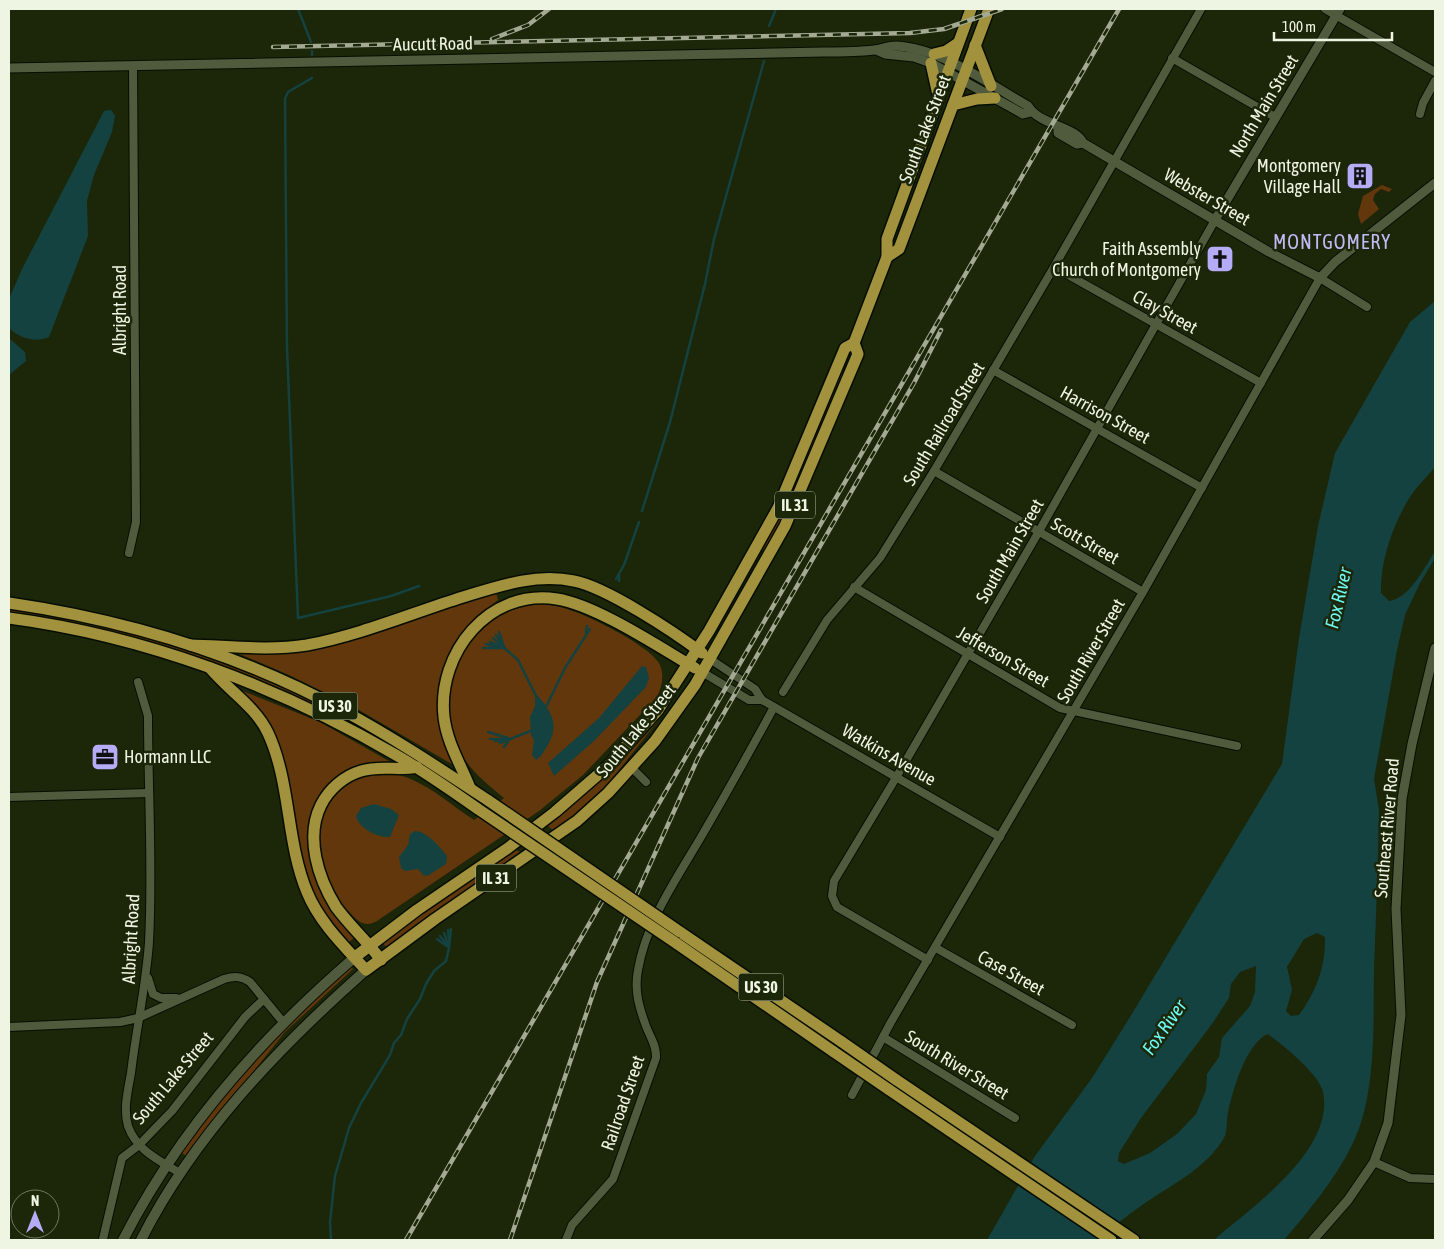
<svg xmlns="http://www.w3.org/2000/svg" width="1444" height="1249" font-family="'Asap Condensed',sans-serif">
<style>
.green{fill:#62370c}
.water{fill:#144240;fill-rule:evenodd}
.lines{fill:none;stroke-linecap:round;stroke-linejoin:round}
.stream{stroke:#144240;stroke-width:2.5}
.minor-casing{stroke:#070e00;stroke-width:10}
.tertiary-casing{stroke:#070e00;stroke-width:11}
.secondary-casing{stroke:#070e00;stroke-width:12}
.primary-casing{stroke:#070e00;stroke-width:14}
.minor{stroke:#4f5b3c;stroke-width:8}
.tertiary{stroke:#4f5b3c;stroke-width:9}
.secondary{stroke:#4f5b3c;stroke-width:10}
.primary{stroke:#a2923e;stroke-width:11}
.rail-casing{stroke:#a2aa94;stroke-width:4.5}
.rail{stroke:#1c2609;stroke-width:2.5;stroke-dasharray:8;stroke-linecap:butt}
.primary-bridge-casing{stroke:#070e00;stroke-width:14;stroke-linecap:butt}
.primary-bridge{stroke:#a2923e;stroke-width:11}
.labels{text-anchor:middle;stroke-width:5;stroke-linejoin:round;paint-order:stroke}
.shield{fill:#1c2609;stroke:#afb7a2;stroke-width:1}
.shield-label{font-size:16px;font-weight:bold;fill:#eef5e3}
.street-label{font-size:18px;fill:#eef5e3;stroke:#1c2609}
.poi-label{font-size:18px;fill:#eef5e3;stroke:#1c2609;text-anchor:end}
.water-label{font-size:19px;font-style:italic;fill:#6cfaf4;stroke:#1c2609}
.quarter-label{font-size:20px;letter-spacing:1px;fill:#c1bbf4;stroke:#1c2609}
</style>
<rect width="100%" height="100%" fill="#1c2609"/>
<g class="green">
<polygon points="1382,185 1392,189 1389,192 1381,189 1375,194 1373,200 1379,209 1361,224 1358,214 1363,196"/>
<path d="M840,373L843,374C822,434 796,495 766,551L763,550L795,482Z"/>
<path d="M496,592L498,600C465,625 429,670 439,715C443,732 451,750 457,767L352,706L289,675L235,652L273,653Z"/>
<path d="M540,604C551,605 560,606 570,610C590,616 649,646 659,663C665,675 662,686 657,697L583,775L539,811L377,921C366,927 360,923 352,915C329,892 315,857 320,824C323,808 334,793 347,784C362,773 381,771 399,775C426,782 451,805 474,820L504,798C485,782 467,769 457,745C431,681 470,609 540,604Z"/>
<path d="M9,608C153,631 279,676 404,752L327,711L238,672L9,613Z"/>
<polygon points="243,691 320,722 394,764 332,783 309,843 355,937 349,942 325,913 313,892 305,869 287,782"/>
<polygon points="659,716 661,717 604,789 555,832 547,825 615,766"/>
<polygon points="515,849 523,854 386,947 382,942"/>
<path d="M351,967L353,969L285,1032L186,1156L182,1153C230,1083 288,1023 351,967Z"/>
</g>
<g class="water">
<path d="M111,110L115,116L112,132L94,175L87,201L88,236L49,337C35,343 19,338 9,328V299L22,269L104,111Z"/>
<path d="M1435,301V467C1427,477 1417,486 1410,497C1393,524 1380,561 1381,593L1389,601C1409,599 1425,567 1435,551V558L1420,583L1405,615L1397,650L1374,779L1379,810C1378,863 1376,916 1374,969C1373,1023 1377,1096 1352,1145C1336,1178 1308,1212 1284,1240H1214C1252,1207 1335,1150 1323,1092C1319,1074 1283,1045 1268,1034C1246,1043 1233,1090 1228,1112C1226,1120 1228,1131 1224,1138C1207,1167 1175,1183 1148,1201C1130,1213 1114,1226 1097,1240H987L1035,1156L1092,1078L1130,1017L1282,764L1299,638L1318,526L1335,453L1410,322ZM1317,933L1325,937C1326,966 1316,992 1299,1015L1291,1016L1286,1011L1292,990L1287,967L1304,939ZM1256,966L1255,992L1250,1006L1222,1038L1219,1057L1207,1074L1206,1090L1196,1114L1177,1134L1150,1153L1124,1164L1118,1161L1119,1153L1141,1118L1212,1024L1229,998L1231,984L1240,972Z"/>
<polygon points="9,338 25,352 26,361 9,375"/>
<polygon points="642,666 646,667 649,678 646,687 594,741 554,776 548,763 599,718"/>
<path d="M535,693C552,711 561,726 546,748C543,753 541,757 536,760L532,755L534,740L531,735L530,717L535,706Z"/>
<path d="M374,804L391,809L399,815L390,837C378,838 358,828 356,816L361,808Z"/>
<path d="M415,831C428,832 440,847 447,856L446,864L427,876L423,875L418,869L405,871L401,868L399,857L408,845L410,834Z"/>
</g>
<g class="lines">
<g class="stream">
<polyline points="298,9 311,42"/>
<polyline points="769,26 776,9"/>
<polyline points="312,51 312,55"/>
<polyline points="312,78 288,92 285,99 287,348 298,618 391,596 419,586"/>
<polyline points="642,511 670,422 705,284 714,239 764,61"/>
<polyline points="616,579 624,565 639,522"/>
<polyline points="619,581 619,575"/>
<polyline points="499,632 504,647"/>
<polyline points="586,633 587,626"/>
<polyline points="496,635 503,645"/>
<polyline points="493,638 518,660 536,696"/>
<polyline points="490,642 499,646"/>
<polyline points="486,644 498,647"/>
<polyline points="483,648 504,648"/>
<polyline points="546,707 565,668 590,629"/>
<polyline points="488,732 508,738"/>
<polyline points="490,739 506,739"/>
<polyline points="495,741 503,740"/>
<polyline points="500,743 533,730"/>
<polyline points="504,747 509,740"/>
<polyline points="448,930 449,942"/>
<polyline points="440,936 447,945"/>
<polyline points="437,939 448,947"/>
<polyline points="449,947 451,929"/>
<polyline points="331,1240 330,1222 335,1176 349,1128 361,1103 390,1055 394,1043 401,1035 407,1019 420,999 426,984 434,971 446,961 449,948 444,933"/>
</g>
<defs>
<g id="minor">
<polyline points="1325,9 1435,72"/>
<polyline points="1172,58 1275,117"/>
<polyline points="1420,114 1423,103 1435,81"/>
<polyline points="1054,267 1261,383"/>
<polyline points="993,370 1202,488"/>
<polyline points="934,471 1143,592"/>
<polyline points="129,553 136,522 133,67"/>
<polyline points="854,587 1060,708 1237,746"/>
<polyline points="710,659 755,689 762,700"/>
<polyline points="702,672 749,700 762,700 1000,837"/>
<path d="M138,682L148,716C148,791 153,867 149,942C146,986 136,1030 131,1073C128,1090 123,1109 128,1126C136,1150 160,1161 180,1173"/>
<polyline points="783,692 827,620 880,558 934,471 1054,267 1201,9"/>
<polyline points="632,768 646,782"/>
<polyline points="9,797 148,793"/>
<polyline points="936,948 1072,1025"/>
<polyline points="928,960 837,907 832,896 834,881 897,776 1034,540 1215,220"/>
<polyline points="148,978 153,994 161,998 176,998"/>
<path d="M9,1027L120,1022L138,1018L224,979C234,976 241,976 250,982L283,1022"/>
<polyline points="883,1037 1015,1118"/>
<polyline points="852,1095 891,1022 1143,592 1320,278 1367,307"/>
<polyline points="1374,1162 1410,1178 1435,1179"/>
<polyline points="103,1239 122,1158 139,1145 172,1111 245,1017 264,999"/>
<path d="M566,1240L572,1225L613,1179L656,1058C657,1046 650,1037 646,1026C639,1007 634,990 638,970C646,922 677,878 701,837C726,794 750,751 774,707"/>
</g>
<g id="tertiary">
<polyline points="876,50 885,54 914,57 931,63 1023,114 1031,112"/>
<path d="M9,68L824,52C841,52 857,52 874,50C882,49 888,46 896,46C941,48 989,84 1028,106C1040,126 1076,126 1083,143L1269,252L1320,278L1335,262L1435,183"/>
<polyline points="1058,128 1058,133 1077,144 1083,143"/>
<polyline points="1215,220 1340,9"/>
<polyline points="1313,1240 1348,1200 1374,1162 1388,1123 1401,1015 1396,909 1402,799 1412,744 1435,648"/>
</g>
<g id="secondary">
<path d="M123,1240C179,1130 262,1037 355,957"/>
<path d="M141,1240C194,1135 279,1047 366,970"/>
</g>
<g id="primary">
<polyline points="975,45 991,86"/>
<polyline points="934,54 946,51 958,43"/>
<polyline points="931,63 938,95"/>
<polyline points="953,105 977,99 995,98"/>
<polyline points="887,257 899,249 989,9"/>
<path d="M9,603C125,620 240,654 344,711C394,738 442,770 489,801"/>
<path d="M9,618C145,636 278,686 396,755C424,771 451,790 478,809"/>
<path d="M190,645C229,646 269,651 307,645C360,635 412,613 463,597C499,586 536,573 574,581C606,587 674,632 702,653"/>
<path d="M210,668C229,691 255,706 268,733C291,783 286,842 307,892C319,922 345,947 366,970L435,919L577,821L608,793L655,741L695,685L785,526L858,354L854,343"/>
<path d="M470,788C461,765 447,743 444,717C437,653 489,588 557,599C596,605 659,647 695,668"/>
<polyline points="680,932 842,1042"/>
<polyline points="676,943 834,1052"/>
<polyline points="355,957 417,910 508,848 555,812 608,766 658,710 709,631 778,508 845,348 854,343 887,257 887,239 971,9"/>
<path d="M381,960C367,941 349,925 336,907C318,878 305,837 321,805C329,789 344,776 361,771C380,765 398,771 417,767"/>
<polyline points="895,1079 1134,1240"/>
<polyline points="888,1089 1111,1240"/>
</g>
</defs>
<use href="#minor" class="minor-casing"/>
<use href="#tertiary" class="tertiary-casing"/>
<use href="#secondary" class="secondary-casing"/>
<use href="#primary" class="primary-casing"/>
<use href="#minor" class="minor"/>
<use href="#tertiary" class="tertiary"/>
<use href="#secondary" class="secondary"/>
<use href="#primary" class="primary"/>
<defs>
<g id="rail">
<polyline points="492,39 528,25 549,9"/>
<polyline points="273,47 910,33 944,29 1002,9"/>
<polyline points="406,1240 1119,9"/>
<polyline points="510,1240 597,982 698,758 914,383 941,330"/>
</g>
</defs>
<use href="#rail" class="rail-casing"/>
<use href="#rail" class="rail"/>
<defs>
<g id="primary-bridge">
<polyline points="489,801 680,932"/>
<polyline points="478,809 676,943"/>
<polyline points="842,1042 895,1079"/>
<polyline points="834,1052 888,1089"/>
</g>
</defs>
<use href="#primary-bridge" class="primary-bridge-casing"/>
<use href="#primary-bridge" class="primary-bridge"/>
</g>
<defs>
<symbol id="building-square" viewBox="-11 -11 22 22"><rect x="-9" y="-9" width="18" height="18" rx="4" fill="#b5acf8" stroke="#1c2609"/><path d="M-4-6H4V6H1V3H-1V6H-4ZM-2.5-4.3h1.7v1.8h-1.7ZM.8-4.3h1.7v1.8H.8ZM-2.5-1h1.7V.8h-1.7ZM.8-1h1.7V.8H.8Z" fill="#111"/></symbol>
<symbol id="church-square" viewBox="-11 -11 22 22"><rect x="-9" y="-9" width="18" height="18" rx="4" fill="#b5acf8" stroke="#1c2609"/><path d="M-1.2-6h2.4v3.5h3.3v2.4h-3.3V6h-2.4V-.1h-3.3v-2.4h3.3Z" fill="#111"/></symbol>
<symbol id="office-square" viewBox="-11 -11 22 22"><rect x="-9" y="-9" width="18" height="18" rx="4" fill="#b5acf8" stroke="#1c2609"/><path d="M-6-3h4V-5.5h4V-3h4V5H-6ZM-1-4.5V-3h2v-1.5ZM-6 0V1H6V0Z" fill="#111"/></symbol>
</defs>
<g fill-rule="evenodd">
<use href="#building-square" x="1344" y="160" width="32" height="32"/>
<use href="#church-square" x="1204" y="243" width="32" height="32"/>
<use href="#office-square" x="89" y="741" width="32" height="32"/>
</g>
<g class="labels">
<g class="shield">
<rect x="775" y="491.5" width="40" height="27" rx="4"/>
<rect x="312.5" y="692.5" width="45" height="27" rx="4"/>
<rect x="476" y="864.5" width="40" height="27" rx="4"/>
<rect x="738.5" y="973.5" width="45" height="27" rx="4"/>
</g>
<g class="shield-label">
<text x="795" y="511">IL 31</text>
<text x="335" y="712">US 30</text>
<text x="496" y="884">IL 31</text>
<text x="761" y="993">US 30</text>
</g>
<g class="street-label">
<text transform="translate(433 44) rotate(-1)" y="6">Aucutt Road</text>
<text transform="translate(1264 106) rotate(-59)" y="6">North Main Street</text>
<text transform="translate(925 129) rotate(-69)" y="6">South Lake Street</text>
<text transform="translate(1207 197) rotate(30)" y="6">Webster Street</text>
<text transform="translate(120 310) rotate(-90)" y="6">Albright Road</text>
<text transform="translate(1165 312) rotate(29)" y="6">Clay Street</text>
<text transform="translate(1105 415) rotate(29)" y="6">Harrison Street</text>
<text transform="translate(944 424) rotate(-59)" y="6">South Railroad Street</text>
<text transform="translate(1085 541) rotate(30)" y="6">Scott Street</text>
<text transform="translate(1010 551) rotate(-60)" y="6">South Main Street</text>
<text transform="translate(1091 651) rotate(-60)" y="6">South River Street</text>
<text transform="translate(1003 657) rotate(30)" y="6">Jefferson Street</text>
<text transform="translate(636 731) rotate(-51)" y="6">South Lake Street</text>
<text transform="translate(889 755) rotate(30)" y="6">Watkins Avenue</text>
<text transform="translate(1387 828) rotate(-85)" y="6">Southeast River Road</text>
<text transform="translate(131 939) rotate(-87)" y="6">Albright Road</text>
<text transform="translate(1011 973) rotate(29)" y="6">Case Street</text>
<text transform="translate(957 1065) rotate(31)" y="6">South River Street</text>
<text transform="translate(173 1078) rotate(-50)" y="6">South Lake Street</text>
<text transform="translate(623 1103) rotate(-71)" y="6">Railroad Street</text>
</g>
<g class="poi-label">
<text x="1341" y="172">Montgomery<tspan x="1341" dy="21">Village Hall</tspan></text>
<text x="1201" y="255">Faith Assembly<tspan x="1201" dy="21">Church of Montgomery</tspan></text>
<text x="124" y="763" text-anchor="start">Hormann LLC</text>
</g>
<g class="water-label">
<text transform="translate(1338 598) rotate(-77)" y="7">Fox River</text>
<text transform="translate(1164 1027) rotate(-55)" y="7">Fox River</text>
</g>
<g class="quarter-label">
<text x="1332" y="249">MONTGOMERY</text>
</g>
</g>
<rect width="1444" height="1249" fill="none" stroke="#eef5e3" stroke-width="20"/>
<g transform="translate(35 1214)"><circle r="24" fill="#1c2609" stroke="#707960"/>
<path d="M0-4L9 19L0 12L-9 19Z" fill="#b5acf8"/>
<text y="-8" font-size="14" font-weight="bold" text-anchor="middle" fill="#eef5e3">N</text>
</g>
<path d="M1274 32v8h118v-8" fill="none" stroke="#eef5e3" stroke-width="2.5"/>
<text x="1282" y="32" font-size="15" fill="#eef5e3" stroke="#1c2609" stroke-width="4" paint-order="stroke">100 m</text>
</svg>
